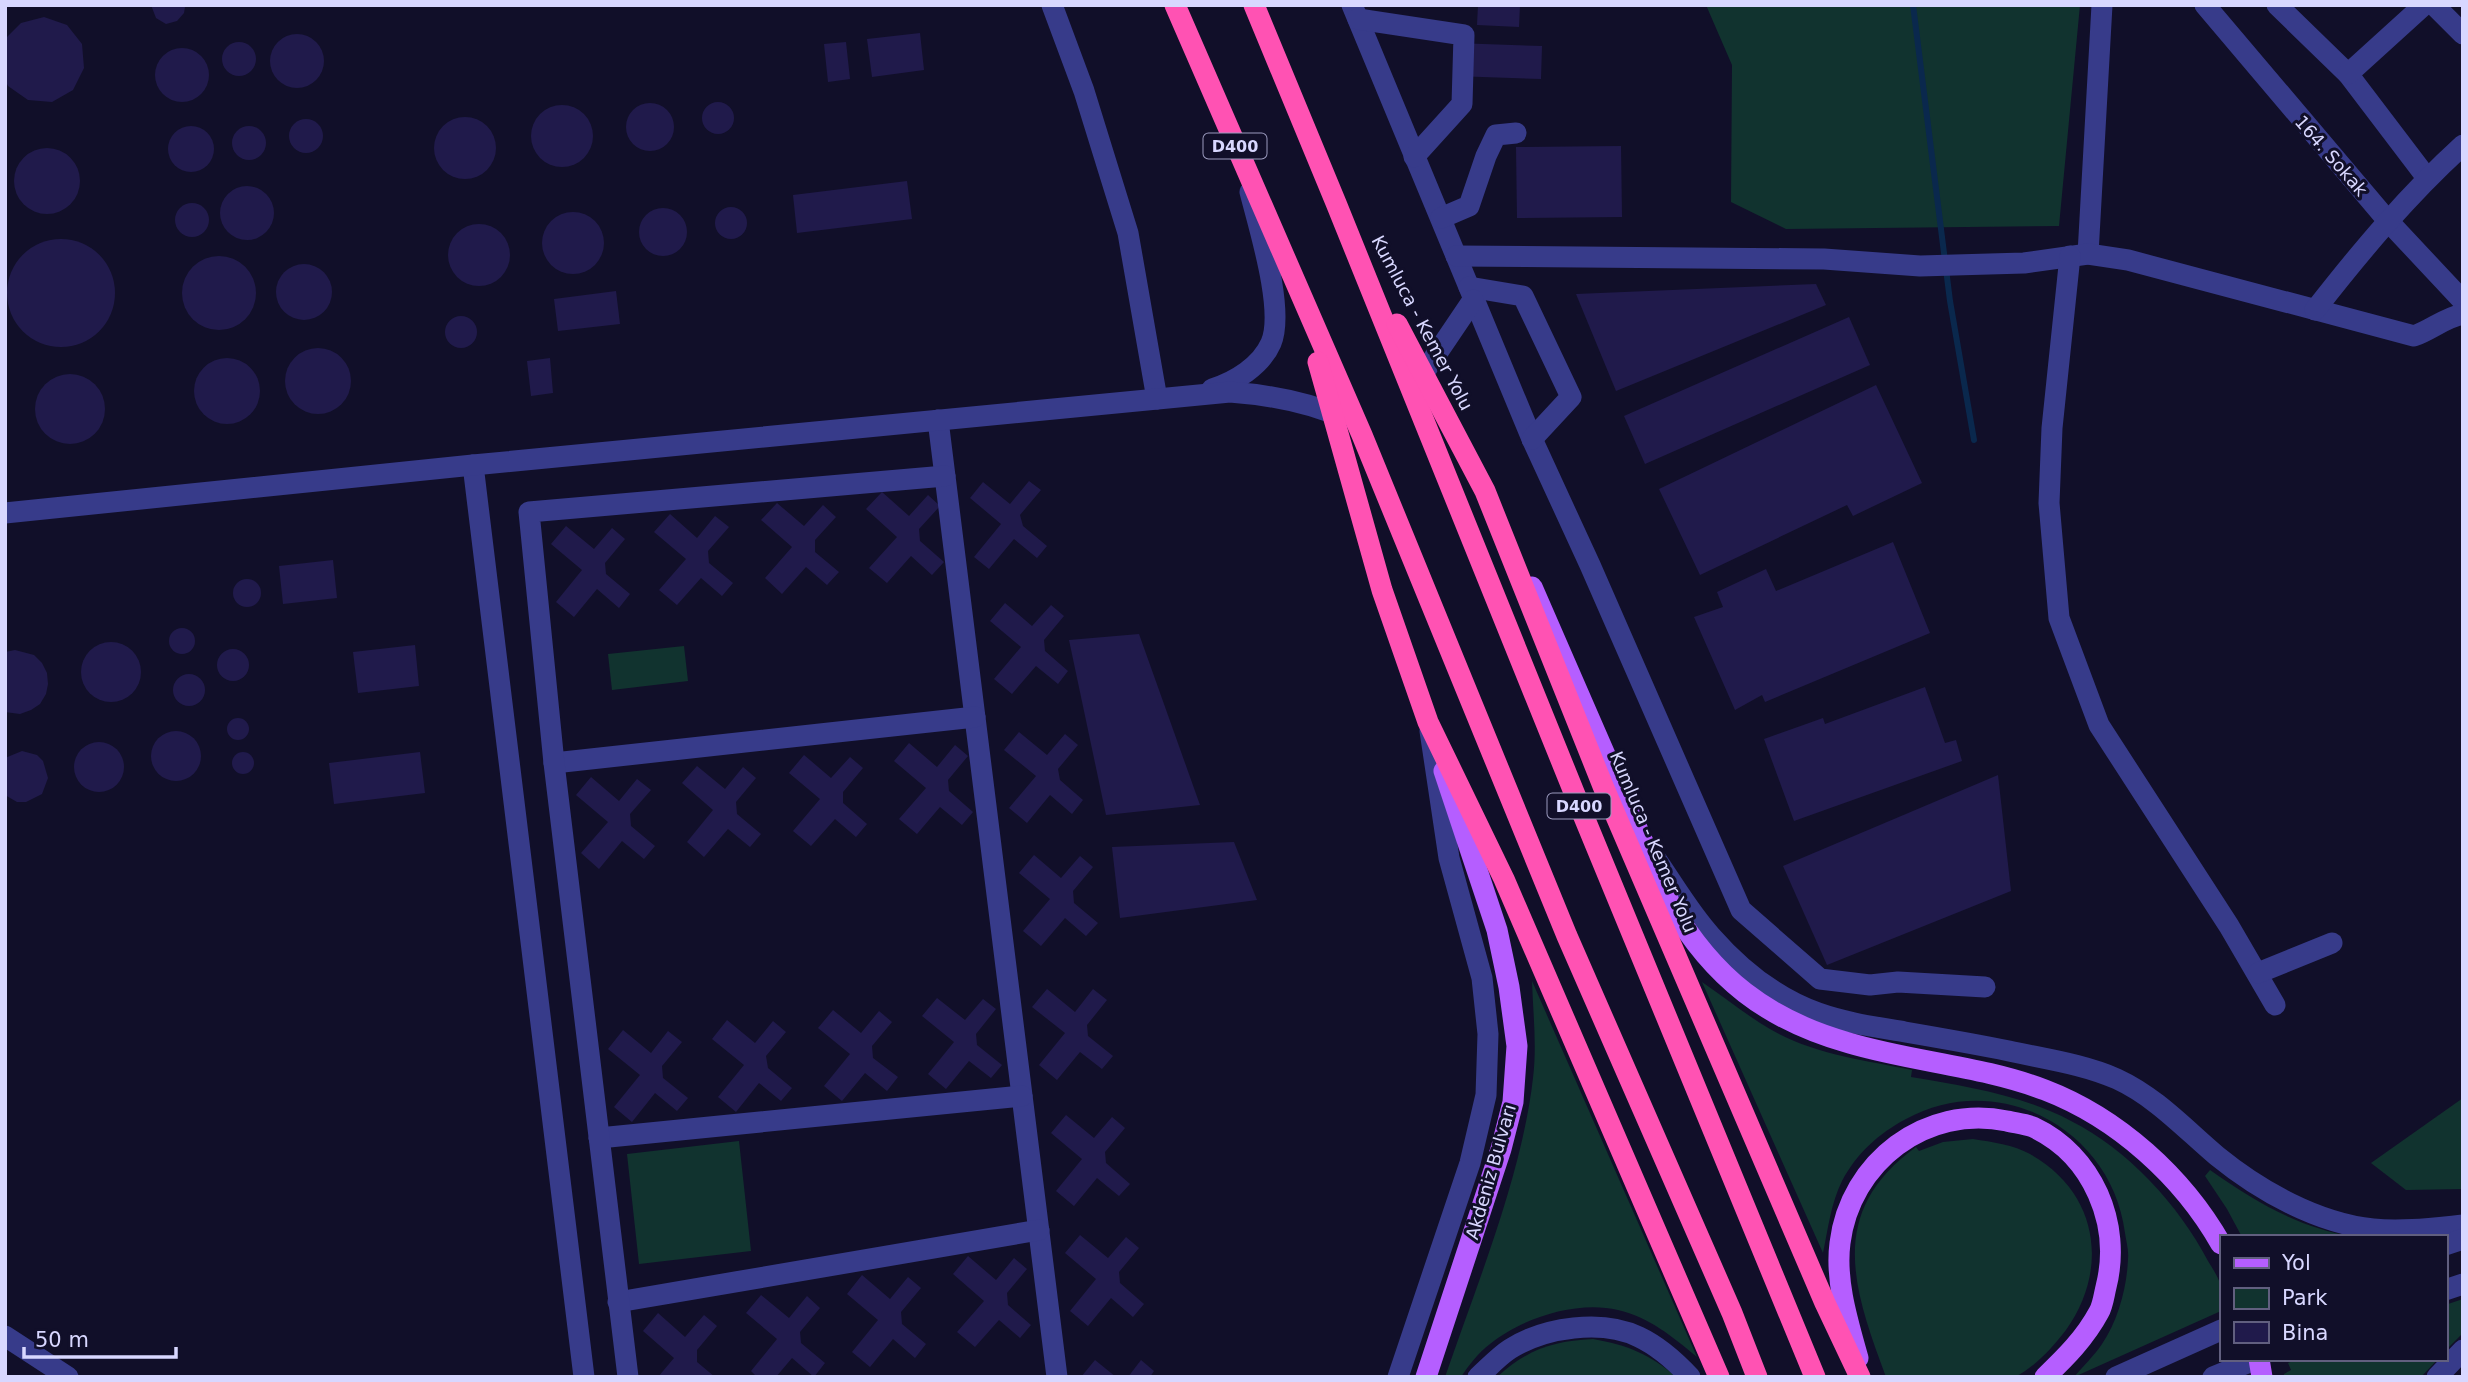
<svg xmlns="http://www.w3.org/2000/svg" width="2468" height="1382" font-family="'DejaVu Sans',sans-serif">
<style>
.green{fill:#11332f}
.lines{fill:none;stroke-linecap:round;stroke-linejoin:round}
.stream{stroke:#0a284d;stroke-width:6}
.building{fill:#201a4b}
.minor{stroke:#373b8a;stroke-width:21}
.major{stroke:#b55eff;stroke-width:21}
.highway{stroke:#ff52b3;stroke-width:21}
.labels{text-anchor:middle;stroke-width:6;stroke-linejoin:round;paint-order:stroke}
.shield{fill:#110f29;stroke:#9c9bbf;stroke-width:2}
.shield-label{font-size:16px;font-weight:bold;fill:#d8d7ff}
.street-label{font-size:18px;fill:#d8d7ff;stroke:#110f29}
</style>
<rect width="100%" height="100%" fill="#110f29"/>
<g class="green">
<polygon points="1706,5 2080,5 2059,226 1786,229 1731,202 1732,65"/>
<polygon points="684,646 688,681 612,690 608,654"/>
<path d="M1532,981L1697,1357C1673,1337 1649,1317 1618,1310C1577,1300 1522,1318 1490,1344C1478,1353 1469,1365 1461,1377H1445C1477,1284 1522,1175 1533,1078C1537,1046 1533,1013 1532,981Z"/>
<path d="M1702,982C1724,997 1746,1015 1770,1029C1812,1054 1864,1060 1912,1070L1911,1077C1965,1086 2022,1095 2071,1121C2127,1149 2179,1205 2208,1261C2212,1268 2218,1276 2220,1284C2223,1292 2221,1303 2221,1311L2074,1377C2083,1366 2094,1356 2102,1344C2118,1321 2127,1287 2128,1259C2129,1250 2126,1241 2125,1233C2112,1129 1998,1068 1906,1119C1878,1134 1857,1153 1842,1181C1831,1203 1828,1229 1823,1253Z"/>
<polygon points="2463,1098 2463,1189 2406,1190 2371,1163"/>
<path d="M1973,1139C1992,1142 2014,1145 2030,1154C2098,1192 2110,1268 2066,1330C2052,1348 2035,1367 2015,1377H1886C1853,1288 1826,1212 1916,1147L1919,1151L1943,1142Z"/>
<polygon points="739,1141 751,1251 639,1264 627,1154"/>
<path d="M2210,1170C2256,1202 2298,1228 2356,1237H2242L2227,1209L2205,1176Z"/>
<polygon points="2463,1299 2463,1333 2445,1351 2445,1305"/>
<path d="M1593,1339C1627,1345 1650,1354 1676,1377H1497C1528,1349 1553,1341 1593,1339Z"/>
<polygon points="2297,1359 2438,1359 2421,1377 2284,1377 2284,1374 2291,1370 2288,1363"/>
</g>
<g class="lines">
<polyline class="stream" points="1913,5 1950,301 1974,440"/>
</g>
<g class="building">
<polygon points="151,5 185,5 185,7 184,13 177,21 166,24 156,18"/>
<polygon points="1478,5 1520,5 1519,27 1477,25"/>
<polygon points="44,17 67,25 82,44 84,68 73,90 52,102 28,100 8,86 5,80 5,39 21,23"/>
<polygon points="920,33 924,70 872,77 867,39"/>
<circle cx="297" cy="61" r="27"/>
<circle cx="239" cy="59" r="17"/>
<polygon points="846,42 850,79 828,82 824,44"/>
<polygon points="1455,43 1542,46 1541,79 1453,76"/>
<circle cx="182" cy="75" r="27"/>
<circle cx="718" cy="118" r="16"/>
<circle cx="650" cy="127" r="24"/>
<circle cx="562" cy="136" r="31"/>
<circle cx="465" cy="148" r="31"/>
<circle cx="306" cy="136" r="17"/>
<circle cx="249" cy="143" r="17"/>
<circle cx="191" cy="149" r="23"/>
<polygon points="1621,146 1622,217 1517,218 1516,147"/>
<circle cx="47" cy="181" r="33"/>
<polygon points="907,181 912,219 797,233 793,195"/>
<circle cx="247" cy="213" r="27"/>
<circle cx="192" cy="220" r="17"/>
<circle cx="731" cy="223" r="16"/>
<circle cx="663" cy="232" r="24"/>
<circle cx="573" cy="243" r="31"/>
<circle cx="479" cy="255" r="31"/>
<circle cx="61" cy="293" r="54"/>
<circle cx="219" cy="293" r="37"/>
<circle cx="304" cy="292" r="28"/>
<polygon points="1816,284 1826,305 1616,391 1576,294"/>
<polygon points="616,291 620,324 558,331 554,299"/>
<circle cx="461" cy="332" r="16"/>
<polygon points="1849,317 1870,365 1645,464 1624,416"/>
<circle cx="318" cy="381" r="33"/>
<circle cx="227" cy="391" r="33"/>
<polygon points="550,358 553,393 531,396 527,361"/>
<circle cx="70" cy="409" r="35"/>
<polygon points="1876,385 1922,483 1853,516 1847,505 1700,575 1659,489"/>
<polygon points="1029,481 1041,490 1020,515 1023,526 1047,546 1037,558 1014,539 989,569 974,557 1001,524 970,498 983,482 1010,504"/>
<polygon points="882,492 909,516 928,495 940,506 919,529 920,541 944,562 932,575 911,556 887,583 869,568 897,537 866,509"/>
<polygon points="777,503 804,526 823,505 836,517 815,540 815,552 839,572 827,585 806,567 782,594 765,578 792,547 761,520"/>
<polygon points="670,514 697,538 715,516 729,527 708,551 709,563 733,583 722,596 701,578 677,605 659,590 686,559 654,532"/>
<polygon points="566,526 594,549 612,528 625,539 605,563 606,574 630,594 619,608 597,589 574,617 556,602 582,570 551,544"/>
<polygon points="1893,542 1930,633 1765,702 1762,695 1735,710 1694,617 1723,607 1717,592 1766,569 1776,591"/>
<polygon points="333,560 337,598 283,604 279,566"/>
<circle cx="247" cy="593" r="14"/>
<polygon points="1005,603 1032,626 1051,605 1064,616 1044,640 1045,651 1068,671 1058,684 1036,666 1012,694 994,679 1021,647 990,621"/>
<circle cx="182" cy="641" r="13"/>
<polygon points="1139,634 1200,805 1106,815 1069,640"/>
<circle cx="111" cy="672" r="30"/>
<polygon points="415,645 419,686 358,693 353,652"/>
<circle cx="233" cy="665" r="16"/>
<polygon points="15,650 34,655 42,663 47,673 48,684 46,694 40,704 31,710 20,714 5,712 5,652"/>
<circle cx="189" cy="690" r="16"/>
<polygon points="1925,687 1945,743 1956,740 1962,761 1794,821 1764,739 1823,718 1825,724"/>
<circle cx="238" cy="729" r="11"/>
<circle cx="176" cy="756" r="25"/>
<polygon points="1019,732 1047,755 1065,734 1078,745 1058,769 1060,780 1083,800 1072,814 1050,795 1027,823 1009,808 1036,776 1004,750"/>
<circle cx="99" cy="767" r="25"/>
<polygon points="909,743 937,767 955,745 968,756 948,780 949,791 973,812 962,825 940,807 917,834 899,819 926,788 894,761"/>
<polygon points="22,751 37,755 43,761 48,778 42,794 26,802 17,802 5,795 5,758"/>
<polygon points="420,752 425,793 334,804 329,763"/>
<circle cx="243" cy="763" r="11"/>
<polygon points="804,755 831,778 850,757 863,768 843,792 843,803 867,824 856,837 835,819 811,846 793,831 820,799 789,773"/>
<polygon points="697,766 725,789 743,767 756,778 736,802 737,814 761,834 750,847 728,829 704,857 687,842 713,810 682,783"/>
<polygon points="1998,775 2011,891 1827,965 1783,866"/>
<polygon points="591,777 619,801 637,779 651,790 630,814 631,826 655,846 644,859 622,841 599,869 581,853 608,822 576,795"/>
<polygon points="1234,842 1257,900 1120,918 1112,847"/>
<polygon points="1034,855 1061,878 1080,856 1093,867 1073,891 1074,903 1098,923 1086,936 1065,918 1041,946 1023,931 1050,899 1019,873"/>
<polygon points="1047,989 1075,1012 1093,989 1107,1000 1087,1025 1088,1036 1113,1056 1102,1069 1080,1052 1057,1080 1039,1065 1065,1033 1032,1007"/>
<polygon points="937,998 965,1020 983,999 996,1009 976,1034 977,1045 1002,1065 991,1078 969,1061 946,1089 928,1074 954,1042 922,1016"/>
<polygon points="833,1010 861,1033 879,1011 892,1022 872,1046 873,1058 898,1077 887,1091 865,1073 842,1101 824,1086 850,1054 818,1028"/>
<polygon points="727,1020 755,1043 773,1021 786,1032 766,1056 768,1068 792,1088 781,1101 759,1083 736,1112 718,1097 744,1065 712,1039"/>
<polygon points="623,1030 651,1053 668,1031 682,1042 662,1066 663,1078 688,1098 677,1111 655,1093 632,1122 614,1107 640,1075 608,1049"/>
<polygon points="1066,1115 1094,1138 1112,1117 1125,1128 1105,1152 1106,1163 1130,1184 1119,1196 1097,1178 1074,1206 1056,1191 1082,1159 1051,1133"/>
<polygon points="1080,1235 1108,1258 1126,1237 1139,1248 1119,1272 1120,1283 1144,1304 1133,1317 1111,1298 1088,1326 1070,1311 1096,1279 1065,1253"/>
<polygon points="968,1256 996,1280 1014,1258 1027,1269 1007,1293 1008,1305 1031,1325 1020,1338 999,1320 975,1347 957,1332 984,1301 953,1274"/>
<polygon points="862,1275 890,1299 908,1277 921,1288 901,1312 902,1324 926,1344 915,1358 893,1339 870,1367 852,1352 878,1320 847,1294"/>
<polygon points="761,1295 789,1318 807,1296 820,1308 800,1332 801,1343 825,1363 814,1377 792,1358 776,1377 757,1377 751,1371 777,1339 746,1313"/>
<polygon points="658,1313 685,1337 704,1315 717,1326 697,1350 697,1362 715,1377 658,1377 674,1358 643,1331"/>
<polygon points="1095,1360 1116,1377 1081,1377"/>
<polygon points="1141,1360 1154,1371 1150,1377 1128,1377"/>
</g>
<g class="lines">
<g class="minor">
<polyline points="1052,5 1084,91 1128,233 1157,399"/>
<polyline points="1352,5 1532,439 1590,565 1741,910 1820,979 1870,985 1898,982 1985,987"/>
<polyline points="2205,5 2388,221 2463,301"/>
<polyline points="2277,5 2348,74 2427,178"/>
<polyline points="2434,5 2463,34"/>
<polyline points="1358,19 1464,35 1462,104 1414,157"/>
<polyline points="2348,74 2424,5"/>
<polyline points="1441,218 1469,206 1486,156 1496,135 1516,133"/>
<polyline points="2088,254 2102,5"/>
<path d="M1456,256L1824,259L1920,266L2024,263L2088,254L2128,260L2414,336C2433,329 2444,318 2463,314"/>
<polyline points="2070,256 2052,428 2049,503 2059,618 2099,725 2229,926 2275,1005"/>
<polyline points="1469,287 1523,296 1571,397 1532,439"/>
<path d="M2315,310C2361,251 2408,195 2463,145"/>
<polyline points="1423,374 1473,300"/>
<path d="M1212,389C1235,382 1261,366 1271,343C1285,310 1259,228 1250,192"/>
<polyline points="938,420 1057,1377"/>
<polyline points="473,465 584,1377"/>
<path d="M5,513L473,465L1230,392C1270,395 1308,402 1344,418"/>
<polyline points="554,763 975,717"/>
<path d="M1656,859C1674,885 1690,913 1711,936C1740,969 1776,998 1818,1013C1846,1023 1876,1027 1905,1032C1940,1038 1975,1044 2009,1051C2045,1059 2083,1064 2117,1079C2156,1097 2185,1129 2217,1156C2260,1191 2317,1223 2373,1229C2402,1232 2433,1228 2463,1225"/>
<polyline points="2258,973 2332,943"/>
<polyline points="599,1138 1022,1096"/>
<polyline points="2445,1245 2463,1239"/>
<polyline points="2445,1290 2463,1284"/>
<polyline points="618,1302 1039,1230"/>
<polyline points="5,1336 68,1377"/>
<polyline points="628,1377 554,763 529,512 945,476"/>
<polyline points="1398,1377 1470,1163 1486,1095 1488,1034 1482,978 1449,858 1430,731"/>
<path d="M1478,1377C1488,1368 1499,1356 1510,1349C1545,1327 1602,1319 1639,1337C1658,1346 1676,1362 1690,1377"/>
<polyline points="2116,1377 2221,1330"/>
<polyline points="2213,1377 2257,1359"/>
<polyline points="2437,1377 2463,1350"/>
</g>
<g class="major">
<path d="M1532,587L1670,904C1713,978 1767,1020 1849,1043C1913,1062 1982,1066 2045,1090C2118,1118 2183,1177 2221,1244"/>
<path d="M1858,1358C1848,1322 1835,1281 1840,1243C1850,1162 1926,1104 2007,1121C2015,1123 2025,1124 2033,1127C2093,1155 2122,1224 2106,1287C2104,1295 2103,1305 2099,1312C2085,1338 2066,1357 2045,1377"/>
<polyline points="2259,1359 2262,1377"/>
<polyline points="1426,1377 1501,1149 1513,1102 1517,1046 1509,987 1497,930 1444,771"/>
</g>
<g class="highway">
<polyline points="1175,5 1362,435 1567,936 1732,1313 1757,1377"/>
<polyline points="1254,5 1336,203 1584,817 1815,1377"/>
<polyline points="1397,324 1485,491 1603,786 1825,1303 1860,1377"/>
<polyline points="1318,362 1382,590 1428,722 1504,879 1719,1377"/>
</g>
</g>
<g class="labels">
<g class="shield">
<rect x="1203.5" y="133.5" width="63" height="25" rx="5"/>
<rect x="1547.5" y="793.5" width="63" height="25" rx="5"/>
</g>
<g class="shield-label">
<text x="1235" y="152">D400</text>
<text x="1579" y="812">D400</text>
</g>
<g class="street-label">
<text transform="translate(2331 156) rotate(49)" y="6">164. Sokak</text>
<text transform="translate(1422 323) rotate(62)" y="6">Kumluca - Kemer Yolu</text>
<text transform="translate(1653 842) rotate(67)" y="6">Kumluca - Kemer Yolu</text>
<text transform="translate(1491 1172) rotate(-74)" y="6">Akdeniz Bulvarı</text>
</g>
</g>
<rect width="2468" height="1382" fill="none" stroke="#d8d7ff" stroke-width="14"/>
<rect x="2220" y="1235" width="228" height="126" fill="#110f29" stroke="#615f7f" stroke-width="2"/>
<rect x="2234" y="1258" width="35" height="10" fill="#b55eff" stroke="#615f7f" stroke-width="2"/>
<text x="2282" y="1270" font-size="21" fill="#d8d7ff">Yol</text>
<rect x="2234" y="1288" width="35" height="21" fill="#11332f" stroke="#615f7f" stroke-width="2"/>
<text x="2282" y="1305" font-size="21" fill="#d8d7ff">Park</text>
<rect x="2234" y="1322" width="35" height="21" fill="#201a4b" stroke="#615f7f" stroke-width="2"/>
<text x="2282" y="1340" font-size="21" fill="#d8d7ff">Bina</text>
<path d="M24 1347v10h152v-10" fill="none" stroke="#d8d7ff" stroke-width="3.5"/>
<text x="35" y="1347" font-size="21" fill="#d8d7ff" stroke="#110f29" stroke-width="5" paint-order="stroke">50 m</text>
</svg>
